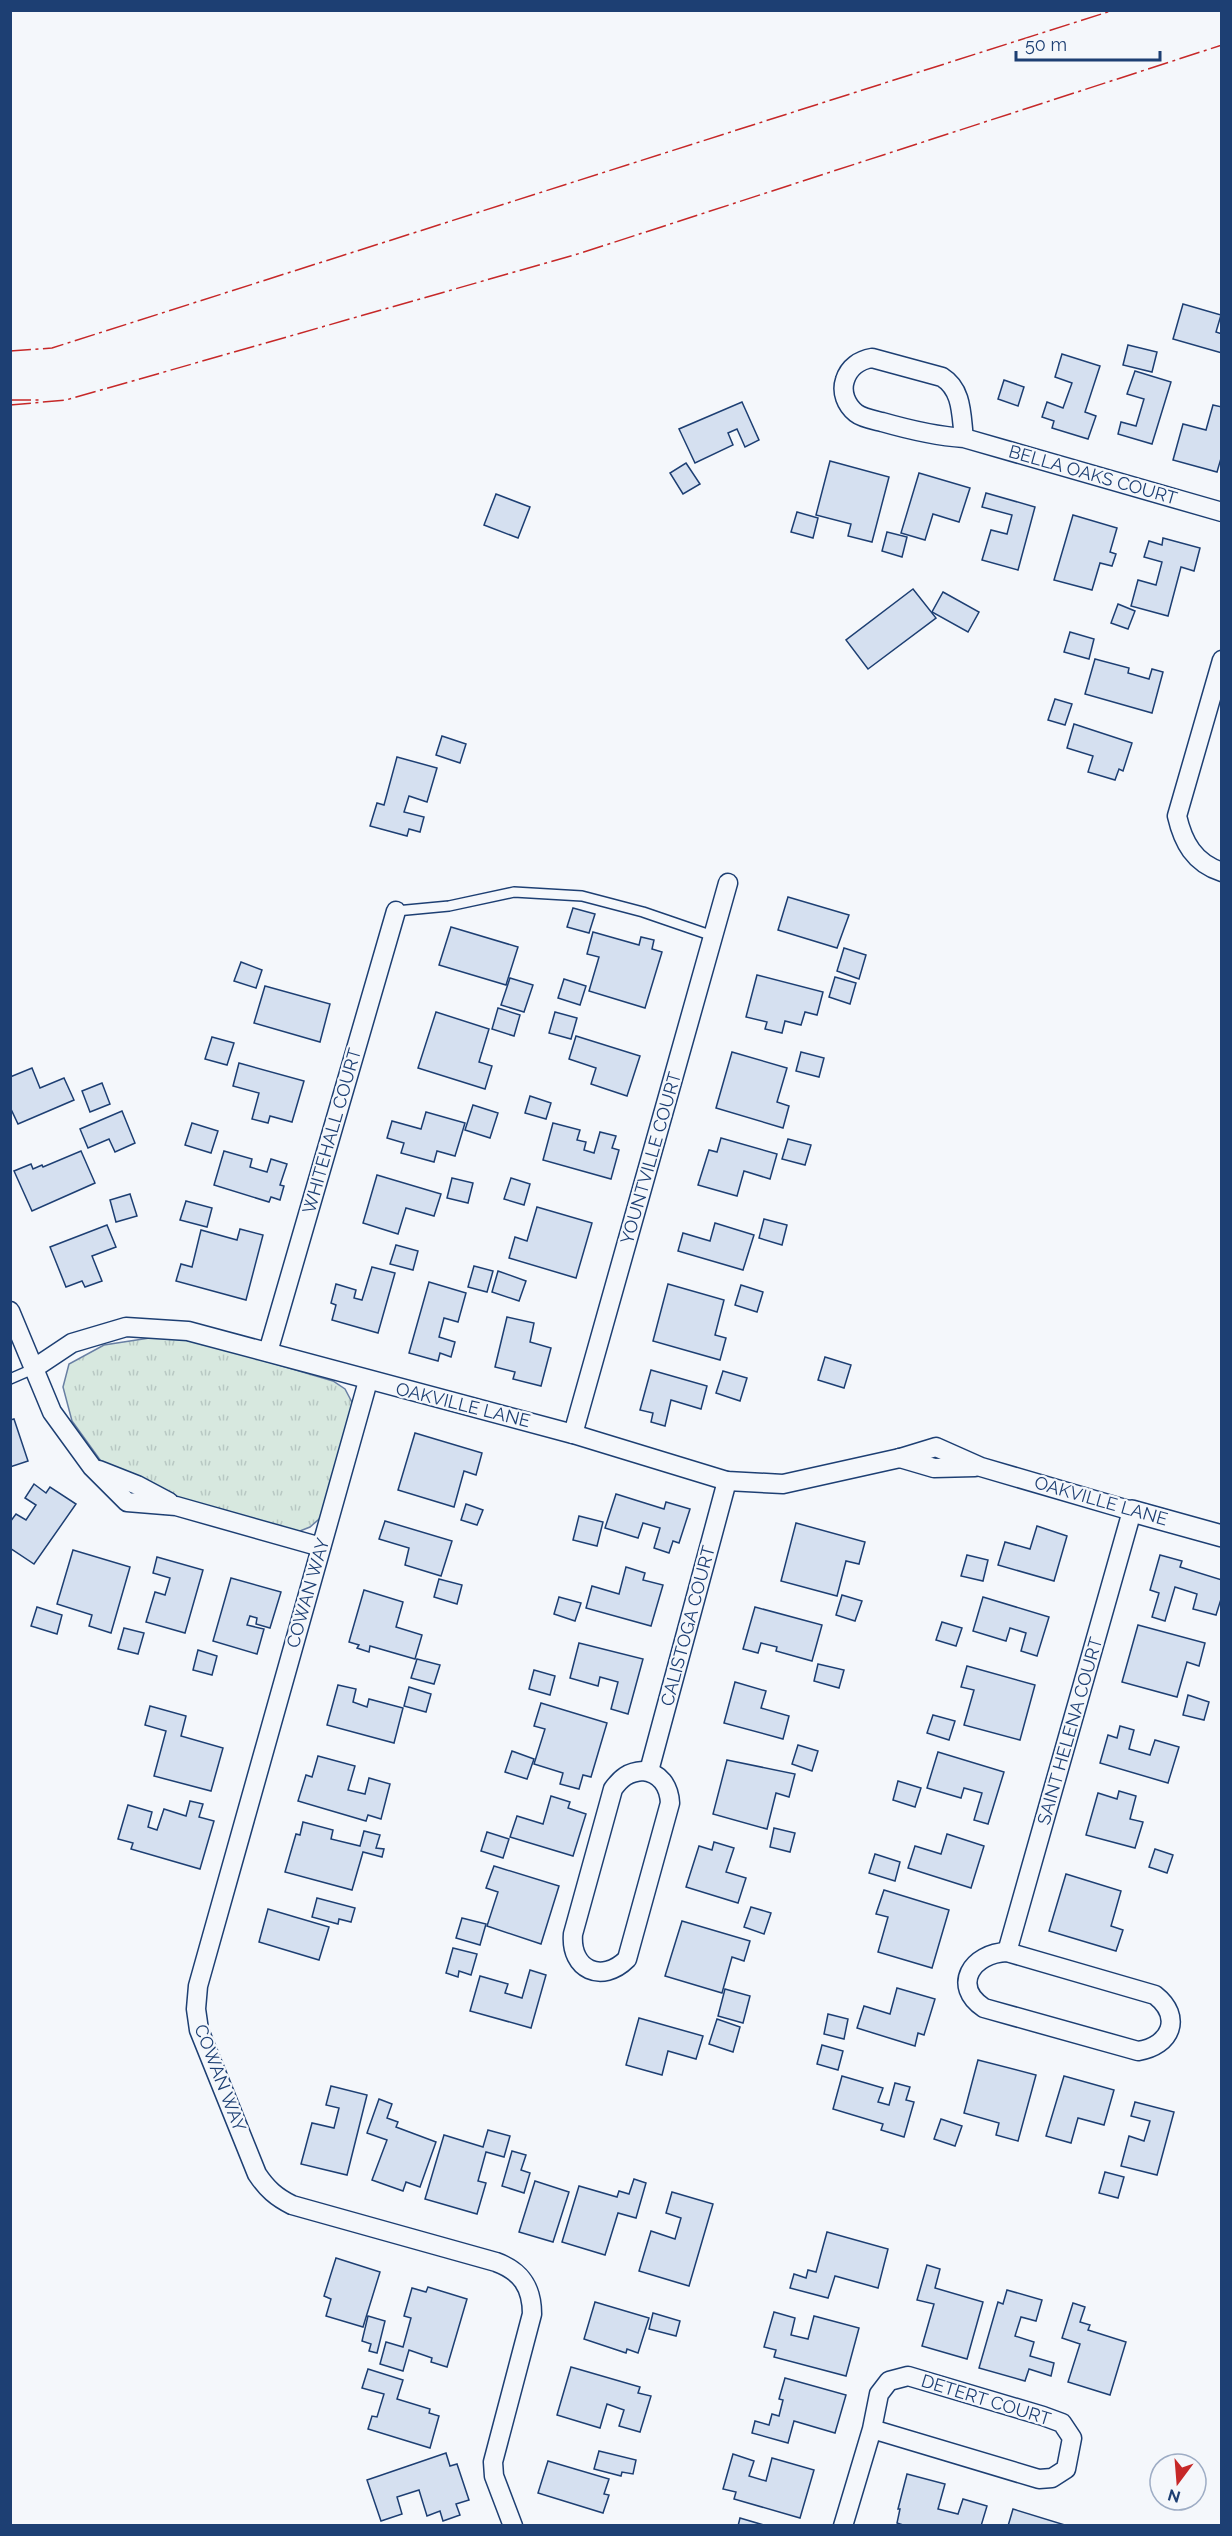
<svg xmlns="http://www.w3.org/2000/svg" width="1232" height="2536" font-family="Raleway,sans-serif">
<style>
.park{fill:url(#park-tufts);stroke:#687fa3;stroke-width:1.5}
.building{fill:#d5e0f0;stroke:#1d3f73;stroke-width:1.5}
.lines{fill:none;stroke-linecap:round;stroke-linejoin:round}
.service-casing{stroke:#1d3f73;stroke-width:12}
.minor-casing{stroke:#1d3f73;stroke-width:21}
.tertiary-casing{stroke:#1d3f73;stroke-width:24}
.service{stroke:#f4f7fb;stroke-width:9}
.minor{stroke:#f4f7fb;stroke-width:18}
.tertiary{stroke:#f4f7fb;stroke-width:21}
.power{stroke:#c62828;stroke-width:1.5;stroke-dasharray:21 4.5 3 4.5;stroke-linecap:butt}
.labels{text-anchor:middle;stroke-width:4.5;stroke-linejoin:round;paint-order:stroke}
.street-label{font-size:18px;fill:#1d3f73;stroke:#f4f7fb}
</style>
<defs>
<pattern id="park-tufts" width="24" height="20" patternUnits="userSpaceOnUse" patternTransform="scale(1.5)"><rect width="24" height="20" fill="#d7e8df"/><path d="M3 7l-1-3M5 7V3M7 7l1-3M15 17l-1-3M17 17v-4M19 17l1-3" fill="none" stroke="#b8c8c3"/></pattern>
</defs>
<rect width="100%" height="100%" fill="#f4f7fb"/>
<polygon class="park" points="156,1337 201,1342 333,1381 345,1389 355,1408 326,1513 310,1527 295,1533 177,1498 103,1464 72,1421 63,1387 69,1364 104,1345"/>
<g class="building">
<polygon points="1183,304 1221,315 1216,332 1222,334 1222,353 1173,339"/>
<polygon points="1128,345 1157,352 1152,372 1123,365"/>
<polygon points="1062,354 1100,366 1085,412 1096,416 1088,439 1052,428 1054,421 1042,417 1047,402 1063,408 1072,383 1055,377"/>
<polygon points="1135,371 1171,382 1152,444 1118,434 1121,422 1136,426 1144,399 1127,394"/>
<polygon points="1004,380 1024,387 1018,406 998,399"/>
<polygon points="742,402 759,440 745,447 737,429 728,433 733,445 695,463 679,429"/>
<polygon points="1213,405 1222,407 1222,455 1217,472 1173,460 1183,424 1206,430"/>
<polygon points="830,461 889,477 872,542 848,536 851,524 816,515"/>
<polygon points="686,463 700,484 683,494 670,473"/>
<polygon points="919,473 970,488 959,522 933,514 925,540 901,533"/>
<polygon points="986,493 1035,507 1018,570 982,560 991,530 1007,534 1012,515 982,507"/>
<polygon points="496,494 530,507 518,538 484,525"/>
<polygon points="797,512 818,518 813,538 791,532"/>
<polygon points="1073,515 1117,528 1110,552 1116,554 1112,566 1100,563 1092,590 1054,580"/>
<polygon points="887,532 907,537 902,557 882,551"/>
<polygon points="1163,538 1200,548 1194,571 1181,567 1168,616 1131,606 1138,580 1156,585 1162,562 1144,557 1149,541 1162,545"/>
<polygon points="913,589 936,618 868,669 846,640"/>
<polygon points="943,592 979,612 968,632 932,612"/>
<polygon points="1118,604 1135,611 1128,629 1111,623"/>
<polygon points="1070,632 1094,639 1089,659 1064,652"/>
<polygon points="1095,659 1129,668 1128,673 1149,679 1152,669 1163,672 1152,713 1085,694"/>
<polygon points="1055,699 1072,704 1065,725 1048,720"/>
<polygon points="1074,724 1132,743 1123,771 1119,769 1115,780 1088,772 1093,756 1067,748"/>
<polygon points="442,736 466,744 460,763 436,755"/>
<polygon points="397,757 437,768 427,802 409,796 404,812 424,817 420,832 409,829 407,836 370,826 377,803 384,805"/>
<polygon points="788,897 849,915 837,948 778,930"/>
<polygon points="573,908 595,914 589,933 567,927"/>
<polygon points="451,927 518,947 506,985 439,965"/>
<polygon points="593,932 639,945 641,937 654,940 652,949 662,952 645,1008 589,991 599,957 587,954"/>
<polygon points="844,948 866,955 859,979 837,971"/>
<polygon points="241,962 262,970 256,988 234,981"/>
<polygon points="757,975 823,992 817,1015 805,1012 801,1025 785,1021 782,1033 765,1029 767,1022 746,1017"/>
<polygon points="835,977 856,983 850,1004 829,997"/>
<polygon points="510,978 533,985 524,1012 501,1005"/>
<polygon points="564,979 586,986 580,1005 558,998"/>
<polygon points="265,986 330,1004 320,1042 254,1023"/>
<polygon points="498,1008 520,1015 514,1036 492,1029"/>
<polygon points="436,1012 489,1029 479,1062 492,1066 485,1089 418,1068"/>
<polygon points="555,1012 577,1018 571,1039 549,1033"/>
<polygon points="576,1036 640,1056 627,1096 591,1084 596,1068 569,1059"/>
<polygon points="212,1037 234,1043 227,1065 205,1059"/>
<polygon points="732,1052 787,1068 777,1102 789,1106 783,1128 716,1108"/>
<polygon points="801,1052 824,1058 819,1077 796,1071"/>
<polygon points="239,1063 304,1081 292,1122 270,1116 268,1123 252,1119 259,1093 233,1086"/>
<polygon points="32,1068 40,1088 64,1078 74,1100 18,1124 10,1107 10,1077"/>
<polygon points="102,1083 110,1104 90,1112 82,1091"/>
<polygon points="530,1096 551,1103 546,1119 525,1113"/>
<polygon points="473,1105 498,1113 490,1138 465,1130"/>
<polygon points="122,1111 135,1143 115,1152 109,1139 88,1148 80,1129"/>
<polygon points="426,1112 465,1123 455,1156 437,1151 434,1162 401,1153 404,1143 387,1138 392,1121 421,1129"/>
<polygon points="192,1123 218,1131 211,1153 185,1145"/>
<polygon points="553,1123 580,1130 577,1140 586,1142 584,1150 594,1153 600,1132 616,1136 612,1148 619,1150 611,1179 543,1160"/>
<polygon points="721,1138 777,1154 770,1179 744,1171 737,1196 698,1185 709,1150 717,1152"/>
<polygon points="788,1139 811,1145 805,1165 782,1159"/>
<polygon points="81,1151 95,1183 32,1211 14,1171 31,1164 33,1169 42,1165 43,1167"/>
<polygon points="224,1151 252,1159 250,1167 267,1172 271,1159 287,1164 280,1185 284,1186 280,1200 271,1197 269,1202 214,1185"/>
<polygon points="377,1175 441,1194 434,1216 406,1208 398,1234 363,1223"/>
<polygon points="452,1178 473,1183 468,1203 447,1198"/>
<polygon points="511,1178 530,1184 524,1205 504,1199"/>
<polygon points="130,1194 137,1216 116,1222 110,1200"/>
<polygon points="186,1201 212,1208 207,1227 180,1220"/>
<polygon points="537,1207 592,1223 576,1278 509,1258 515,1237 527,1241"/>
<polygon points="764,1219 787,1225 782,1245 759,1238"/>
<polygon points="715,1223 754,1235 743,1270 678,1251 683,1233 710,1241"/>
<polygon points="107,1225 116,1247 92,1256 102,1281 85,1287 82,1281 66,1287 50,1247"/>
<polygon points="240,1229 263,1235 246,1300 176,1281 181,1264 192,1267 201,1230 237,1240"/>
<polygon points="396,1245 418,1251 413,1270 390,1264"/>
<polygon points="474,1266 493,1271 487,1292 468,1287"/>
<polygon points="372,1267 395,1273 378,1333 332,1320 336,1305 331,1303 336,1284 356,1290 354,1298 362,1300"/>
<polygon points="498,1271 526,1281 519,1301 492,1292"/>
<polygon points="429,1282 466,1293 458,1322 444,1318 439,1337 455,1342 451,1357 440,1353 438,1361 409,1353"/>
<polygon points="668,1284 724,1300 715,1335 726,1338 720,1360 653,1341"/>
<polygon points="741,1285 763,1292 757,1312 735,1305"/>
<polygon points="507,1317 534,1323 530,1342 551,1348 541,1386 513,1379 515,1372 495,1367"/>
<polygon points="825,1357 851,1365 844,1388 818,1380"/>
<polygon points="651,1370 707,1386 701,1409 671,1400 665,1426 651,1422 653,1413 640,1410"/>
<polygon points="723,1371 747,1378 740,1401 716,1393"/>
<polygon points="14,1419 28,1461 10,1467 10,1420"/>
<polygon points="415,1433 482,1453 476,1475 464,1471 454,1507 398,1490"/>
<polygon points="34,1484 46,1493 50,1487 76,1504 34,1564 10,1548 10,1522 16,1514 26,1520 36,1505 25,1498"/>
<polygon points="616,1494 664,1509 666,1502 690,1509 679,1543 673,1541 669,1553 654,1548 660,1528 643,1523 638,1538 605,1528"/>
<polygon points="466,1504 483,1510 477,1525 461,1520"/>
<polygon points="579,1516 603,1522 597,1546 573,1540"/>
<polygon points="385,1521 452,1541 441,1576 405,1565 409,1548 379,1539"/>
<polygon points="796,1523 865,1542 859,1564 846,1561 837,1596 781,1581"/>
<polygon points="1037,1526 1067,1536 1054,1581 998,1565 1005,1542 1030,1549"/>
<polygon points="73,1550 130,1567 111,1633 89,1626 92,1615 57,1604"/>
<polygon points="967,1555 988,1560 983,1581 961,1576"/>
<polygon points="1160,1555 1182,1561 1180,1567 1222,1580 1222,1596 1216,1615 1193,1609 1197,1594 1175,1587 1165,1621 1152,1617 1159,1593 1150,1590"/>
<polygon points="157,1557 203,1570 185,1633 146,1622 155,1592 165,1595 170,1578 153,1573"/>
<polygon points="626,1567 645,1573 643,1580 663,1585 651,1626 586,1608 592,1586 619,1594"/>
<polygon points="231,1578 281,1592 270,1628 256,1624 257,1618 250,1616 247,1625 264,1629 257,1654 213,1641"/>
<polygon points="439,1579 462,1585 457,1604 434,1597"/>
<polygon points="364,1590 403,1602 396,1627 422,1635 415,1659 370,1646 369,1652 357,1648 359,1645 349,1642"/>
<polygon points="842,1595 862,1601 855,1621 836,1615"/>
<polygon points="559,1597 581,1603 575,1621 554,1614"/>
<polygon points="983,1597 1049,1617 1037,1656 1021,1651 1026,1633 1010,1628 1006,1641 973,1631"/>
<polygon points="37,1607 62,1615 57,1634 31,1626"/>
<polygon points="755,1607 822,1625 812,1661 776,1651 777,1647 761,1643 758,1653 743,1649"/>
<polygon points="942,1622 962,1628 956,1646 936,1640"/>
<polygon points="1138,1625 1205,1643 1199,1666 1187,1662 1177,1697 1122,1682"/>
<polygon points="124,1628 144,1633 138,1654 118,1649"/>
<polygon points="579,1643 643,1659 628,1714 611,1709 618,1682 600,1677 598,1686 570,1678"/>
<polygon points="198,1650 217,1656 212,1675 193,1670"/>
<polygon points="417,1659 440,1665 434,1684 411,1678"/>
<polygon points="818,1664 844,1670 839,1688 814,1681"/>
<polygon points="967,1666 1035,1685 1020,1740 964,1725 974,1690 961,1687"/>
<polygon points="534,1670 555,1676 550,1695 529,1689"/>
<polygon points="735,1682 766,1691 761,1708 789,1716 783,1739 724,1723"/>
<polygon points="338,1685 356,1689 353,1702 367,1707 369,1699 403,1708 394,1743 327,1725"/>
<polygon points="409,1687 431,1694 426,1712 404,1706"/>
<polygon points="1188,1695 1209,1702 1204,1720 1183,1715"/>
<polygon points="541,1703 607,1723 591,1777 583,1775 579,1789 560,1784 563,1773 534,1764 545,1729 534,1726"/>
<polygon points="150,1706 186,1716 181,1736 223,1748 211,1791 154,1776 166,1731 145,1725"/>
<polygon points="933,1715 955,1721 949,1740 927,1733"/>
<polygon points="1120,1726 1134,1730 1129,1749 1150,1755 1155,1740 1179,1747 1168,1783 1100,1763 1108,1735 1117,1738"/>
<polygon points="798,1745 818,1751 812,1771 792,1764"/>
<polygon points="512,1751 534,1759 527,1779 505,1772"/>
<polygon points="938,1752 1004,1772 988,1824 974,1820 982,1793 964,1788 961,1798 927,1788"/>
<polygon points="318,1756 355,1766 348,1790 365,1794 369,1778 390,1784 381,1819 368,1815 366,1821 298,1801 306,1775 312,1777"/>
<polygon points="727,1760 795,1774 789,1797 776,1793 767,1829 713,1814"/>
<polygon points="898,1781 921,1788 915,1807 893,1800"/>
<polygon points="1119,1791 1136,1796 1130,1819 1143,1822 1135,1848 1086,1835 1098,1793 1117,1799"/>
<polygon points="551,1796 570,1802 568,1808 586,1814 573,1856 510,1837 517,1816 543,1824"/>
<polygon points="190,1801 203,1804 199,1817 214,1821 200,1869 131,1849 133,1843 118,1839 128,1805 152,1812 148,1827 157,1830 164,1809 186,1816"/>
<polygon points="303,1822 333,1830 331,1839 360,1846 364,1831 380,1835 376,1848 384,1849 382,1857 363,1852 352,1890 285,1872 296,1834 300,1835"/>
<polygon points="774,1828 795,1833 790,1852 770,1847"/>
<polygon points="487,1832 509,1839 503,1858 481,1851"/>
<polygon points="947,1834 984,1846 971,1888 908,1868 915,1846 941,1854"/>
<polygon points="714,1842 734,1848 726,1872 746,1878 738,1903 686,1887 699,1846 712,1850"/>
<polygon points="1155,1849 1173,1855 1167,1873 1149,1867"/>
<polygon points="875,1854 900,1862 895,1881 869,1873"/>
<polygon points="494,1866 559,1886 541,1944 487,1926 498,1892 486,1888"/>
<polygon points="1066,1874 1121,1891 1111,1926 1123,1930 1116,1951 1049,1931"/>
<polygon points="884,1890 949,1910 932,1968 878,1952 888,1917 876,1914"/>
<polygon points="317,1898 355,1908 351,1922 339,1919 338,1924 312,1917"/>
<polygon points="751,1907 771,1913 764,1934 744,1927"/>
<polygon points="268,1909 329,1927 319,1960 259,1942"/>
<polygon points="462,1918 486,1924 480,1945 456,1938"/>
<polygon points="682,1921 750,1941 744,1961 732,1957 722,1993 665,1976"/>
<polygon points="453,1948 477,1954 471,1975 459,1971 458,1977 446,1973"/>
<polygon points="530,1970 546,1975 531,2028 470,2011 480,1976 508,1984 505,1993 522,1998"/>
<polygon points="897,1988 935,1999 924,2035 918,2033 915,2046 857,2028 864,2006 890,2014"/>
<polygon points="725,1989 750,1996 743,2023 718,2016"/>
<polygon points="828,2014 848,2019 844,2039 824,2034"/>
<polygon points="639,2018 703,2036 696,2059 668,2051 662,2075 626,2065"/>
<polygon points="717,2019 740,2027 733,2052 709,2044"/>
<polygon points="822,2045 843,2051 838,2070 817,2064"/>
<polygon points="978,2060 1036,2075 1018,2141 996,2135 999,2123 964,2113"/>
<polygon points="842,2076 883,2088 878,2102 889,2105 895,2083 910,2087 906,2100 914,2102 904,2137 881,2130 883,2124 833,2109"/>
<polygon points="1064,2076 1114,2090 1104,2125 1078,2118 1071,2143 1046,2136"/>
<polygon points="331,2086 367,2095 347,2175 301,2164 312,2123 334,2128 339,2108 326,2105"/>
<polygon points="379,2099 392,2104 387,2118 398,2122 396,2127 436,2142 420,2187 406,2182 403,2191 372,2180 387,2140 367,2133"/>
<polygon points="1135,2102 1174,2112 1157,2175 1121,2166 1129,2136 1144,2141 1150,2121 1131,2116"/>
<polygon points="941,2119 962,2126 955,2146 934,2139"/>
<polygon points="488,2130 510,2136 504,2157 486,2152 478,2181 486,2183 477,2214 425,2199 444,2135 483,2147"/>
<polygon points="512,2151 526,2155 521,2170 530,2173 524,2193 502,2186"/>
<polygon points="1105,2172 1124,2177 1118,2198 1099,2193"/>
<polygon points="634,2179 646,2183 636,2218 618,2213 605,2255 562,2242 579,2186 617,2197 619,2191 629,2194"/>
<polygon points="535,2181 569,2192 553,2242 519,2232"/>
<polygon points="672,2192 713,2204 689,2286 639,2271 651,2231 675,2239 681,2218 666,2213"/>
<polygon points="827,2232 888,2249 878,2288 835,2276 828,2298 790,2288 794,2274 806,2278 808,2270 816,2272"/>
<polygon points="336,2258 380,2272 363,2327 326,2316 331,2299 324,2296"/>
<polygon points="927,2265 940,2269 935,2288 983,2302 967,2359 922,2346 934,2304 917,2300"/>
<polygon points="428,2287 467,2299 447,2367 431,2362 432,2358 409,2350 403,2371 380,2364 386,2342 403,2347 411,2318 404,2316 412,2288 426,2292"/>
<polygon points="1007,2290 1042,2300 1036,2321 1021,2317 1015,2336 1034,2342 1030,2356 1054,2363 1051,2376 1029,2369 1025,2381 979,2368 998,2302 1003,2304"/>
<polygon points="595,2302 649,2318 638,2353 627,2349 626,2353 584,2339"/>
<polygon points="1073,2303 1085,2307 1080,2322 1090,2325 1088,2330 1126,2342 1110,2395 1068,2382 1080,2344 1062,2338"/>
<polygon points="774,2312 795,2318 791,2335 808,2339 814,2316 859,2328 846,2376 774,2357 776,2350 764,2347"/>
<polygon points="653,2313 680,2321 676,2336 649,2329"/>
<polygon points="368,2316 385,2321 377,2353 369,2351 371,2344 362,2341"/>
<polygon points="571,2367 640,2387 638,2393 651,2396 640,2432 619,2426 624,2410 607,2404 600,2428 557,2415"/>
<polygon points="368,2369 403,2380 397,2399 430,2409 429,2413 439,2416 430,2448 368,2429 372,2416 377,2417 384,2394 362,2388"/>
<polygon points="785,2378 846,2395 835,2433 794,2421 788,2443 752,2433 755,2421 769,2425 772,2414 779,2416 783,2400 779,2399"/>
<polygon points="599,2451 636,2460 633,2474 622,2472 621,2476 594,2469"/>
<polygon points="446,2453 450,2466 457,2464 469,2500 456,2504 460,2515 443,2521 440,2511 427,2516 419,2490 397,2497 402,2514 381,2521 367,2480"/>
<polygon points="733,2454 754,2461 749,2476 766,2481 772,2458 814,2470 800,2518 734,2499 736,2492 723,2489"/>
<polygon points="548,2461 609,2479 604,2494 609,2495 603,2513 538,2493"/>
<polygon points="907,2474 945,2484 938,2509 958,2514 963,2499 987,2506 981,2526 906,2526 897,2523 900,2509 898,2509"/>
<polygon points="1013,2509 1065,2525 1065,2526 1008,2526"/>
<polygon points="740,2518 767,2526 738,2526"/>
</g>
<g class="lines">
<defs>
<g id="service">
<polyline points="396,911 449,906 514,892 582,896 643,912 713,936"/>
<polyline points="10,1379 33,1369"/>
</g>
<g id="minor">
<path d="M964,438C961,416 963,390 942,377L872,358C860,360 849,367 845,380C841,392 846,405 856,413C862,418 874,420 882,422C910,430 935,436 964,438L1222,512"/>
<path d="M1222,660L1177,816C1183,842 1194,863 1222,872"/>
<polyline points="10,1311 52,1412 92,1467 127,1502 176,1506 321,1547"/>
<polyline points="268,1352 396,911"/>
<polyline points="33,1369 72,1343 126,1327 188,1331 573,1434 727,1481 783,1484 900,1458 936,1447 981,1467 1132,1511 1007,1952"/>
<path d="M368,1381L198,1986L196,2009L199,2030L257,2174C267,2189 276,2197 292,2205L496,2262C521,2271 532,2287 532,2314L493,2462L494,2476L513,2526"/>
<polyline points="573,1434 728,883"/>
<polyline points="900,1458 934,1468 975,1467"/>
<polyline points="99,1470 137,1485 169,1502"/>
<path d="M643,1771C660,1773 669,1786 670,1803L627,1959C602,1984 570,1970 573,1934L613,1789C621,1778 628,1772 643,1771Z"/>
<polyline points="649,1771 727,1481"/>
<path d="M1007,1952L1155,1995C1183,2017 1171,2046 1138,2051L984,2008C951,1986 972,1953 1007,1952Z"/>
<polyline points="843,2526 872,2429 879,2394 889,2381 908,2376 1043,2416 1062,2423 1072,2438 1066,2469 1052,2478 1039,2479 872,2429"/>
</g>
<polyline id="tertiary" points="1132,1511 1222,1536"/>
</defs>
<use href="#service" class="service-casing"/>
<use href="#minor" class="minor-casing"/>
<use href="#tertiary" class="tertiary-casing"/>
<use href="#service" class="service"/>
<use href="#minor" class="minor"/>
<use href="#tertiary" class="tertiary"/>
<g class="power">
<polyline points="10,351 52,348 1114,10"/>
<polyline points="10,400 39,400"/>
<polyline points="10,405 66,400 581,253 1222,45"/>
</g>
</g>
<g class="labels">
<g class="street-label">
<text transform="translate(1093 475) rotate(16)" y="6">BELLA OAKS COURT</text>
<text transform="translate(332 1131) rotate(-74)" y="6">WHITEHALL COURT</text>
<text transform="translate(651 1158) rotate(-74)" y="6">YOUNTVILLE COURT</text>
<text transform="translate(463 1405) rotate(14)" y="6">OAKVILLE LANE</text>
<text transform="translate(1101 1501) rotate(16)" y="6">OAKVILLE LANE</text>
<text transform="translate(308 1593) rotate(-74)" y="6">COWAN WAY</text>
<text transform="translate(688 1626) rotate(-75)" y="6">CALISTOGA COURT</text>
<text transform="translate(1070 1731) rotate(-74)" y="6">SAINT HELENA COURT</text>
<text transform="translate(220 2078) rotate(69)" y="6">COWAN WAY</text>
<text transform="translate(986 2400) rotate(17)" y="6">DETERT COURT</text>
</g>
</g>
<rect width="1232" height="2536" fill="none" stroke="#1d3f73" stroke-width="24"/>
<g transform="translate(1178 2482) rotate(196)"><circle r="28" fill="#f4f7fb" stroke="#9eadc5" stroke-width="1.5"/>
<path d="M0-4.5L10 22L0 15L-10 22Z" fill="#c62828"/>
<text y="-9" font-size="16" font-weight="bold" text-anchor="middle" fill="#1d3f73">N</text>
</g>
<path d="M1016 51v9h144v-9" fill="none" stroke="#1d3f73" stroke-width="3"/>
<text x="1025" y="51" font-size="18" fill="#1d3f73" stroke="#f4f7fb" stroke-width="4.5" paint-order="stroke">50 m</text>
</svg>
